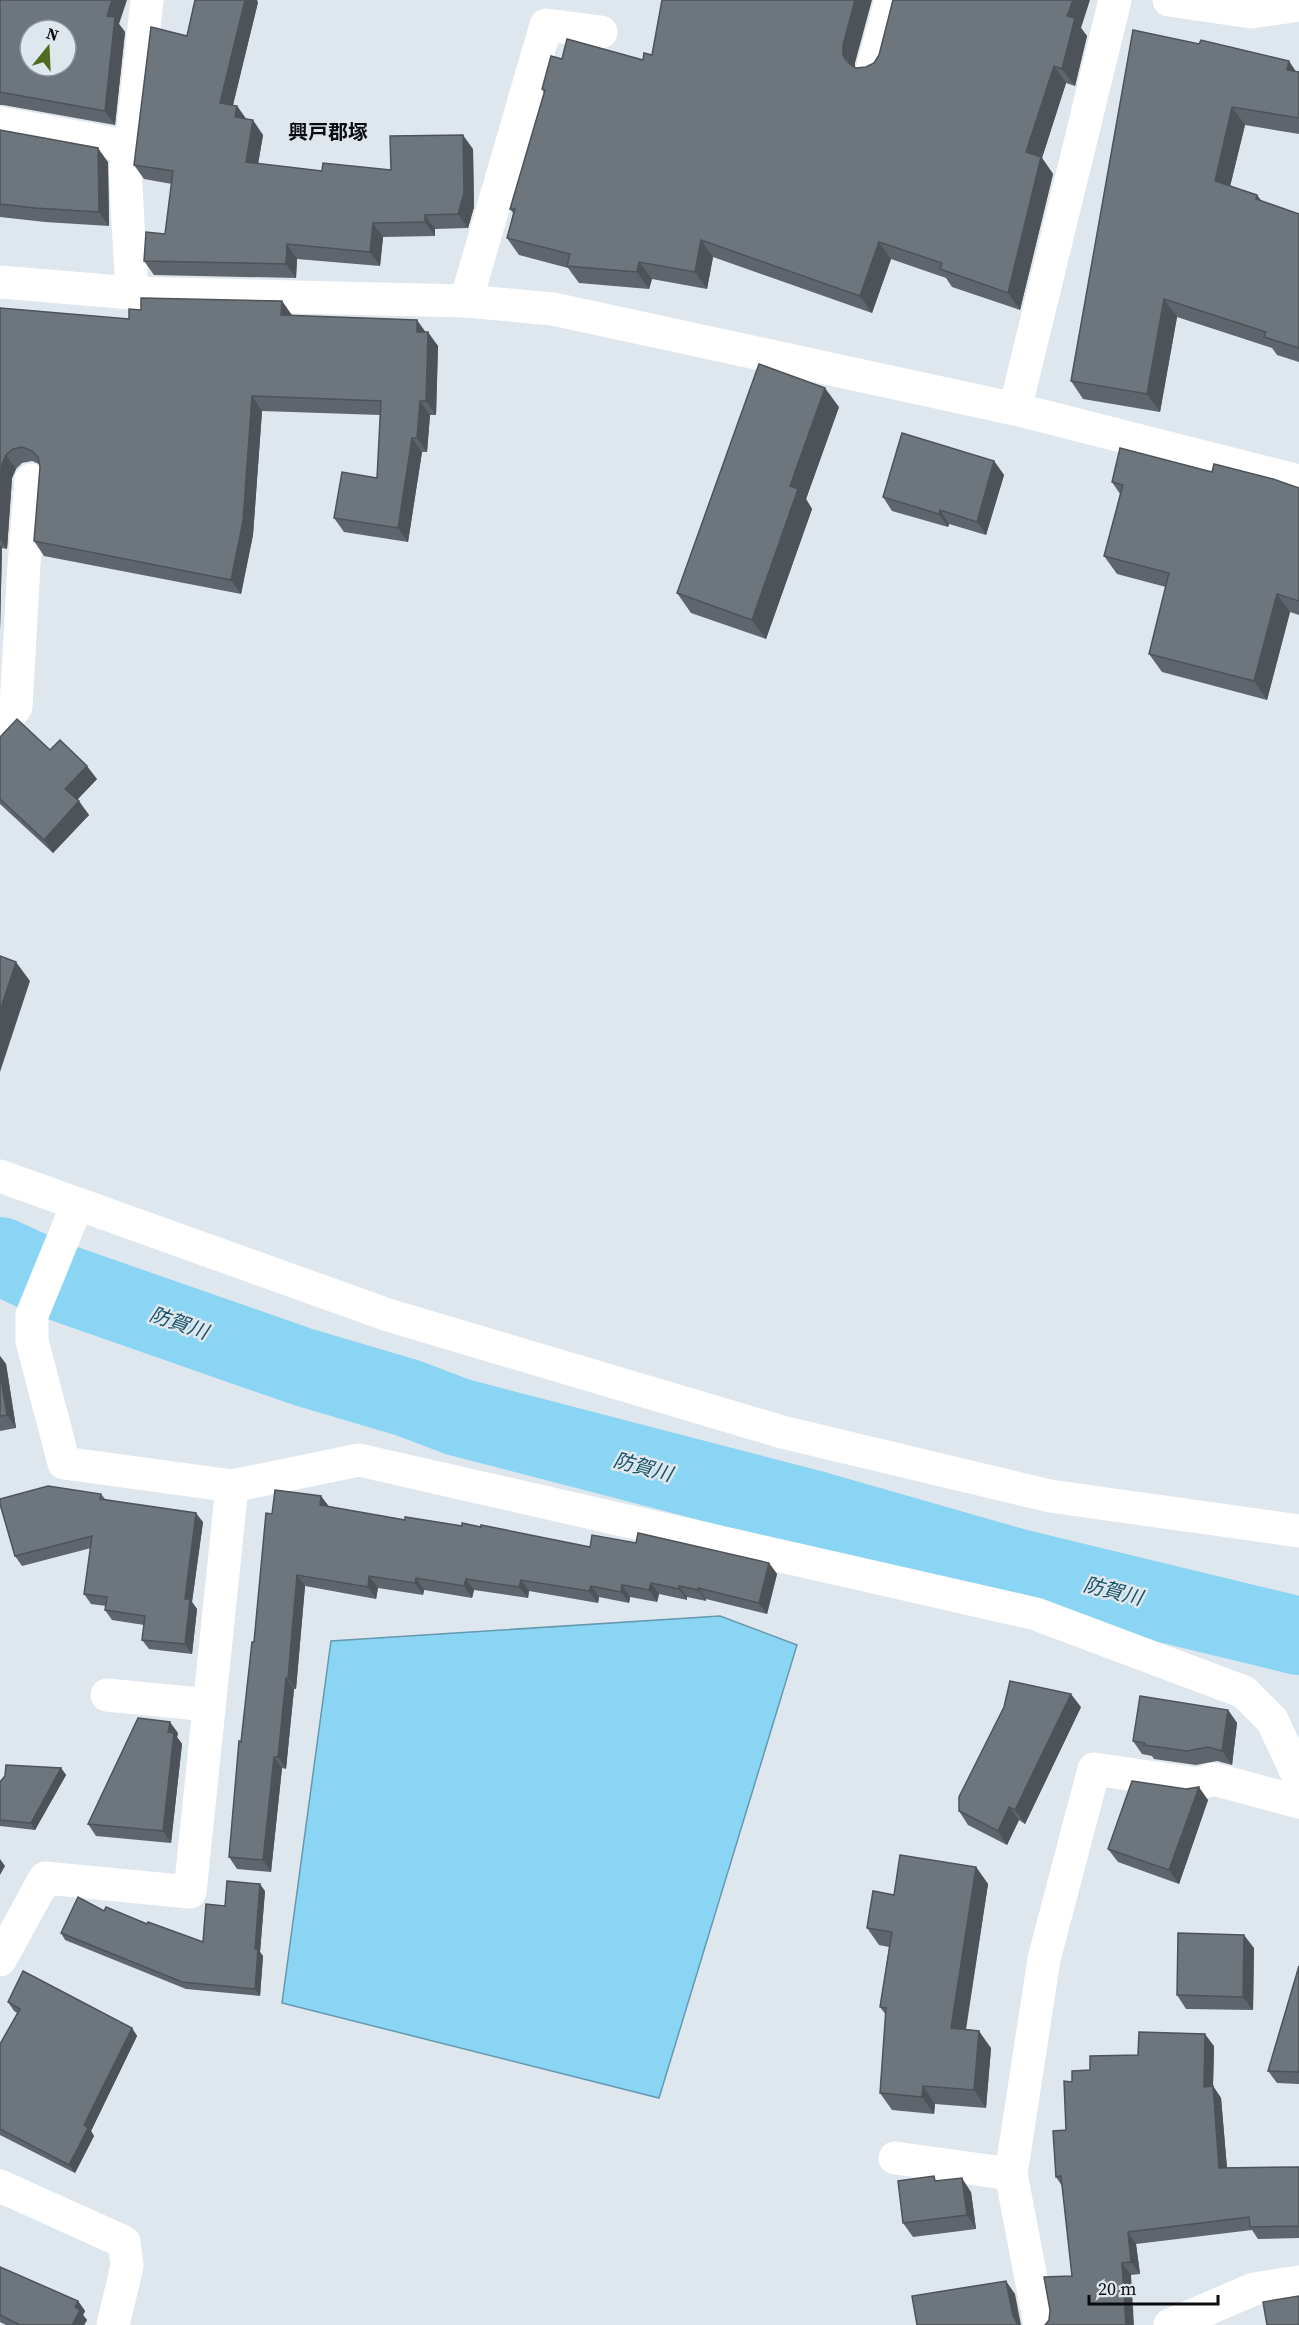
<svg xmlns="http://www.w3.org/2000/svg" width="1299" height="2325" font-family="'Source Serif 4','Noto Sans JP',serif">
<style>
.water{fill:#8ad5f4;stroke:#6499af;stroke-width:1.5}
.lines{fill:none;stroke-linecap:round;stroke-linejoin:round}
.river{stroke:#8ad5f4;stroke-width:78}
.street{stroke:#fff;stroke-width:33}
.wall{fill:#5f656c}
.shaded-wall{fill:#4d5358}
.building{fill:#6e767d;stroke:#4d5358;stroke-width:1.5;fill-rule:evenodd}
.labels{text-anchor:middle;stroke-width:5;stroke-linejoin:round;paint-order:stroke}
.neighbourhood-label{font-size:20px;font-weight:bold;fill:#0a0c0f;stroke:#dee6ee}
.water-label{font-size:20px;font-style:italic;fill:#165368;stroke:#dee6ee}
</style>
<rect width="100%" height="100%" fill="#dee6ee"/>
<polygon class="water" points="720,1616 797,1645 659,2098 282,2003 331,1641"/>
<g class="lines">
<polyline class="river" points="0,1256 48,1278 303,1367 408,1398 458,1417 812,1509 1018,1568 1299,1636"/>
<g class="street">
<polyline points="1169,0 1251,12 1299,5"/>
<polyline points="873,67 891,0"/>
<polyline points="0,123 131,147"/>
<polyline points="0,282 132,293 466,301 553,309 1015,409 1299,481"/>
<polyline points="132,293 125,169 131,147 147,0"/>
<polyline points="466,301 546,25 601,32"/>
<polyline points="1015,409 1115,0"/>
<polyline points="0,726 16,707 24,565 31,480"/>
<polyline points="0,1176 388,1315 782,1432 1050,1496 1299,1531"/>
<polyline points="77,1205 32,1315 32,1341 64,1463 232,1486 359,1460 1036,1614 1244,1692 1272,1720 1299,1778"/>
<polyline points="107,1695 209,1705"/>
<polyline points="0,1960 45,1878 190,1892 232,1486"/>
<polyline points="895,2158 1011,2174"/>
<polyline points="0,2186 124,2242 127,2266 113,2325"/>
<polyline points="1040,2325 1011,2174 1044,1959 1094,1769 1198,1784 1213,1779 1299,1802"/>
<polyline points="1170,2325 1254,2289 1299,2282"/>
</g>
</g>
<g class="wall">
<polygon points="0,0 119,24 125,32 115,125 3,105 0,105"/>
<polygon points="258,2 233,105 237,106 246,119 263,135 258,164 322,171 391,170 473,149 474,207 468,228 435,229 435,236 383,237 380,266 297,259 296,278 154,275 144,261 165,234 172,184 144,179 134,165 187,36"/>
<polygon points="1081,28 1087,36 1075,86 1066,83 1042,158 1053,174 1020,310 952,287 946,278 891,259 872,313 713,257 707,289 652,279 649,289 579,283 568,268 519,255 507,238 513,213 510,209 544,93 542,89 562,59 643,60 652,55 855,63 855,67 856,68 866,67"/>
<polygon points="1133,30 1299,72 1299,134 1245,125 1230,186 1257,195 1262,202 1299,214 1299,362 1277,355 1272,348 1177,317 1160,412 1083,399 1071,381"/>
<polygon points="0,130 108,162 109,226 45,222 0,217"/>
<polygon points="282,301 292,315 425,332 438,346 436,415 430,415 427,452 422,452 408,542 344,532 334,518 377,478 380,415 262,411 253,535 241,594 44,556 34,541 40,467 39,464 32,461 22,463 16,469 12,478 7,549 2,548 0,630 0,307 1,308 129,319 141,310"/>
<polygon points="839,407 806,499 812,509 766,639 691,613 677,593"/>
<polygon points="994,461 1004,475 986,535 949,524 948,527 892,511 883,497"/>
<polygon points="1212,472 1299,488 1299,615 1290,612 1267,700 1162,672 1149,654 1166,587 1117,574 1104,556 1120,494 1112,482"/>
<polygon points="0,737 50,750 97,779 77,800 89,815 53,853 0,804"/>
<polygon points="0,1356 6,1364 16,1428 0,1431"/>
<polygon points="101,1494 105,1499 203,1522 192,1602 197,1609 192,1654 149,1649 142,1640 144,1625 112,1620 105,1610 106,1606 91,1604 84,1594 91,1548 22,1566 15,1556"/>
<polygon points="321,1496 329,1507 405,1520 590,1547 636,1543 769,1563 777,1574 767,1614 706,1599 706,1601 687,1597 687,1600 659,1594 657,1602 630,1597 629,1603 599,1597 598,1603 529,1591 528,1598 474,1590 472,1598 424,1590 423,1595 378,1588 376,1599 305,1586 296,1689 294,1689 286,1769 282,1768 271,1872 237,1869 229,1857 241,1742 254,1642 272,1514"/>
<polygon points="1081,1707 1025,1824 1019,1820 1007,1845 968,1825 959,1811"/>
<polygon points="1228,1710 1237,1723 1232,1765 1217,1761 1196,1765 1154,1759 1152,1756 1142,1754 1133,1741"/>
<polygon points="178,1733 177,1737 182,1744 171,1843 96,1836 88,1824"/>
<polygon points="61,1768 66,1775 35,1830 0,1826 0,1782 5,1776"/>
<polygon points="1186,1789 1208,1800 1179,1884 1118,1862 1108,1849"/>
<polygon points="976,1867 988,1884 966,2030 991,2048 986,2108 935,2104 934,2114 892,2110 880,2093 886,2015 880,2007 889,1947 879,1945 867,1928 894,1895"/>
<polygon points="265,1891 260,1952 263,1956 260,1996 186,1989 65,1940 61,1933 147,1924 203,1942 225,1906"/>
<polygon points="1254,1948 1253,2010 1186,2009 1177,1995"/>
<polygon points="1299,1966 1299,2084 1277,2083 1268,2071"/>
<polygon points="8,2002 132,2028 137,2036 91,2131 94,2136 75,2173 0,2135 0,2044 17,2013 14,2011"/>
<polygon points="1214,2046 1213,2086 1221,2098 1227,2168 1299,2167 1299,2238 1258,2239 1252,2230 1136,2244 1140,2274 1131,2275 1049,2320 1072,2276 1062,2186 1056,2177 1066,2130 1072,2082 1090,2070 1138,2055"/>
<polygon points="938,2181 971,2192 976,2229 913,2237 903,2223"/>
<polygon points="0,2267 78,2301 85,2311 83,2315 87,2320 84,2325 6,2325 0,2322"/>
</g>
<g class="shaded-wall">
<polygon points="112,0 127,0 119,24 125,32 115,125 105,111 107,16"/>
<polygon points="245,0 257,0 258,2 230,117 220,103"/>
<polygon points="855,0 872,0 855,63 855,72 843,55 843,45"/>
<polygon points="1073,0 1090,0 1081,28 1087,36 1075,86 1062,69 1067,16"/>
<polygon points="1289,61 1299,76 1287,70"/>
<polygon points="1054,66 1066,83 1042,158 1053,174 1020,310 1008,293 1026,152"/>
<polygon points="237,106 247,120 235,117"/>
<polygon points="1232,107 1245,125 1227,199 1215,181"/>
<polygon points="253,120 263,135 256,176 246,162"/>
<polygon points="463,135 473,149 474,207 468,228 458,214"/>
<polygon points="98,148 108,162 109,226 99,212"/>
<polygon points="1257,195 1270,213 1256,199"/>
<polygon points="425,215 435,229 435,236 425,222"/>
<polygon points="373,223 383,237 380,266 370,252"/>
<polygon points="701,240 713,257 707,289 695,272"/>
<polygon points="879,242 891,259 872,313 860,296"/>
<polygon points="287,244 297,259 296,278 286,264"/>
<polygon points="639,262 652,279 649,289 637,272"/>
<polygon points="1164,299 1177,317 1160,412 1147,394"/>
<polygon points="282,301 292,316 281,315"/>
<polygon points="417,320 427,334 417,332"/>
<polygon points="428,332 438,346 436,415 426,401"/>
<polygon points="825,388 839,407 806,499 812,509 766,639 752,620 790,486"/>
<polygon points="252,396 262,411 253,535 241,594 231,580"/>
<polygon points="420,401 430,415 427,452 417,438"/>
<polygon points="412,438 422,452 408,542 398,528"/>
<polygon points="6,455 16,469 12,478 7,549 0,539 0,493 2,464"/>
<polygon points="994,461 1004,475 986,535 977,522"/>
<polygon points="940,510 949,524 948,527 939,514"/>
<polygon points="0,545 2,548 0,630"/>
<polygon points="1277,594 1290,612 1267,700 1254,681"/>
<polygon points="87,766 97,779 75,802 65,789"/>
<polygon points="79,801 89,815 53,853 44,840"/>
<polygon points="16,962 30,981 0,1072 0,1011"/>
<polygon points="0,1356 6,1364 16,1428 7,1415 0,1373"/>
<polygon points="321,1496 330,1508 320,1505"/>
<polygon points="196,1513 203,1522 192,1602 197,1609 192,1654 185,1644 185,1599"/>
<polygon points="769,1563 777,1574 767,1614 759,1603"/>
<polygon points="297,1575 305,1586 296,1689 288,1678"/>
<polygon points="369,1576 378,1588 376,1599 368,1587"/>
<polygon points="416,1578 424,1590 423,1595 415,1583"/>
<polygon points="466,1579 474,1590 472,1598 464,1586"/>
<polygon points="521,1580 529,1591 528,1598 519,1587"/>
<polygon points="651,1583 659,1594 657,1602 649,1590"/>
<polygon points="622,1585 630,1597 629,1603 621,1592"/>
<polygon points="591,1586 599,1597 598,1603 589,1591"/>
<polygon points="679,1586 687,1597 687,1600 679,1589"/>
<polygon points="698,1588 706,1599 706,1601 698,1590"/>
<polygon points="286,1678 294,1689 286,1769 278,1757"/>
<polygon points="1071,1694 1081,1707 1025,1824 1015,1810"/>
<polygon points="1228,1710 1237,1723 1232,1765 1222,1751"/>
<polygon points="170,1722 178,1733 177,1737 182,1744 171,1843 163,1831 168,1732"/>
<polygon points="274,1757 282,1768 271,1872 263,1860"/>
<polygon points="61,1768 66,1775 35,1830 31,1823"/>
<polygon points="1199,1787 1208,1800 1179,1884 1169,1870"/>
<polygon points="1009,1807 1019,1820 1007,1845 998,1831"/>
<polygon points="0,1859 5,1866 0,1875"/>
<polygon points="976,1867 988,1884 963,2046 951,2028"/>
<polygon points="260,1884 265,1891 260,1952 263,1956 260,1996 255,1989 255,1949"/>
<polygon points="1244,1935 1254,1948 1253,2010 1243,1997"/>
<polygon points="132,2028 137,2036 91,2131 94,2136 75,2173 69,2165 84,2125"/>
<polygon points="979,2031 991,2048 986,2108 974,2090"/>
<polygon points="1205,2034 1214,2046 1213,2086 1221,2098 1228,2180 1219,2168 1204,2087"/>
<polygon points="923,2086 935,2104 934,2114 922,2097"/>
<polygon points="962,2178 971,2192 976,2229 967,2215"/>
<polygon points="1128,2232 1136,2244 1140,2274 1131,2262"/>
<polygon points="1122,2263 1131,2275 1134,2325 1126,2325"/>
<polygon points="1006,2281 1015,2294 1021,2325 1017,2325 1013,2316"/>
<polygon points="78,2301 85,2311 83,2315 87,2320 84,2325 72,2325 75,2307"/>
</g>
<g class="building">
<path d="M0,0H112L107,16L115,17L105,111L0,92ZM30,30H66V66H30Z"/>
<polygon points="195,0 245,0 220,103 237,106 235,117 253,120 246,162 322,171 323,163 391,170 390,136 463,135 464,193 458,214 425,215 425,222 373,223 370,252 287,244 286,264 144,261 146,232 165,234 173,171 134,165 151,27 187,36"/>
<polygon points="662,0 855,0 843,45 843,55 847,62 856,68 866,67 874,63 879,55 893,0 1073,0 1067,16 1075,18 1062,69 1054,66 1026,152 1041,157 1008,293 940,269 942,263 879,242 860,296 701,240 695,272 639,262 637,272 567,266 570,254 507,238 515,209 510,209 545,90 542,89 551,56 562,59 567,39 643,60 644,53 652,55"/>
<polygon points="1133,30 1199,44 1201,40 1289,61 1287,70 1299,72 1299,118 1232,107 1215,181 1257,195 1256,199 1299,214 1299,348 1264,337 1266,332 1164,299 1147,394 1071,381"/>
<polygon points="0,130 98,148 99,212 35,208 0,204"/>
<polygon points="141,298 282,301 281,315 417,320 417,332 428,332 426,401 420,401 417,438 412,438 398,528 334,518 342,472 377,478 381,401 252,396 243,521 231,580 34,541 40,467 38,457 32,451 22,447 13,449 6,455 2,464 0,493 0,308 129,319 129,309 141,310"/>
<polygon points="759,364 825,388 790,486 798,489 752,620 677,593"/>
<polygon points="902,433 994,461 977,522 940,510 939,514 883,497"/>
<polygon points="1120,448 1212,472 1214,464 1273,479 1299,488 1299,601 1277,594 1254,681 1149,654 1169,573 1104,556 1123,485 1112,482"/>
<polygon points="17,719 50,750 60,740 87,766 65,789 79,801 44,840 0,799 0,737"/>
<polygon points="0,956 16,962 0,1011"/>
<polygon points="0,1373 7,1415 0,1416"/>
<polygon points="48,1486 101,1494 100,1499 196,1513 185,1599 190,1599 185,1644 142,1640 145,1616 105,1610 107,1597 84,1594 92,1536 15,1556 0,1504 0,1499"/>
<polygon points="275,1490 321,1496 320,1505 405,1520 405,1517 462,1526 462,1523 481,1527 481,1525 590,1547 592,1535 636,1543 638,1533 769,1563 759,1603 698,1588 698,1590 679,1586 679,1589 651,1583 649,1590 622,1585 621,1592 591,1586 589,1591 521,1580 519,1587 466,1579 464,1586 416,1578 415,1583 369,1576 368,1587 297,1575 288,1678 286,1678 278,1757 274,1757 263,1860 229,1857 239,1741 241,1742 252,1642 254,1642 266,1513 272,1514"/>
<polygon points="1010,1681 1071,1694 1015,1810 1009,1807 998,1831 959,1811 959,1797 1004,1707"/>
<polygon points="1140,1696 1228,1710 1222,1751 1208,1747 1187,1751 1144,1745 1145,1743 1133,1741"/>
<polygon points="138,1718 170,1722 168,1732 174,1733 163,1831 88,1824"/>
<polygon points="6,1765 61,1768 31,1823 0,1820 0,1782 5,1776"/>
<polygon points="1132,1781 1186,1789 1199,1787 1169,1870 1108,1849"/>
<polygon points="900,1855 976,1867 951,2028 979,2031 974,2090 923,2086 922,2097 880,2093 886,2008 880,2007 892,1932 867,1928 873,1891 894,1895"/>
<polygon points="227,1881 260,1884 255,1949 258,1949 255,1989 182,1982 61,1933 78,1897 104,1911 106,1907 147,1924 148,1922 203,1942 206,1904 225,1906"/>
<polygon points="1178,1933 1244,1935 1243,1997 1177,1995"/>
<polygon points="1299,1966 1299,2072 1268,2071"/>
<polygon points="23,1971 132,2028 84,2125 88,2128 69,2165 0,2129 0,2044 20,2009 8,2002"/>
<polygon points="1139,2032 1205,2034 1204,2087 1213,2086 1219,2168 1299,2167 1299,2226 1250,2227 1249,2217 1128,2232 1131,2262 1122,2263 1126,2325 1045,2325 1049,2320 1050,2310 1044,2277 1072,2276 1061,2176 1056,2177 1053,2131 1066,2130 1064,2081 1072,2082 1072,2071 1090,2070 1090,2056 1138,2055"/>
<polygon points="934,2176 935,2181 962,2178 967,2215 903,2223 898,2181"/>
<polygon points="0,2267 78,2301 75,2307 80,2310 72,2325 20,2325 0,2315"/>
<polygon points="1006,2281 1013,2316 1018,2325 917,2325 912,2296"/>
<polygon points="1299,2296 1299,2325 1267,2325 1263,2302"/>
</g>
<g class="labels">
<g class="neighbourhood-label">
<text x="328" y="139">興戸郡塚</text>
</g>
<g class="water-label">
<text transform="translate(179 1323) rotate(19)" y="7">防賀川</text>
<text transform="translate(643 1467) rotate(15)" y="7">防賀川</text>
<text transform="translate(1113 1591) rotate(14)" y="7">防賀川</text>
</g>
</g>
<g transform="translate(48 48) rotate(18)"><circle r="28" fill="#dee6ee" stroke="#898f95" stroke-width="1.5"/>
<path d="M0-4.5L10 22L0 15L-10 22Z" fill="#4e6b1f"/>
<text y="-9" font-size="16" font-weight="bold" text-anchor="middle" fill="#0a0c0f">N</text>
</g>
<path d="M1089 2295v9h129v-9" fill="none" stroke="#0a0c0f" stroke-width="3"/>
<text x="1098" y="2295" font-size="18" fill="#0a0c0f" stroke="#dee6ee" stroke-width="4.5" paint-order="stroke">20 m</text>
</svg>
